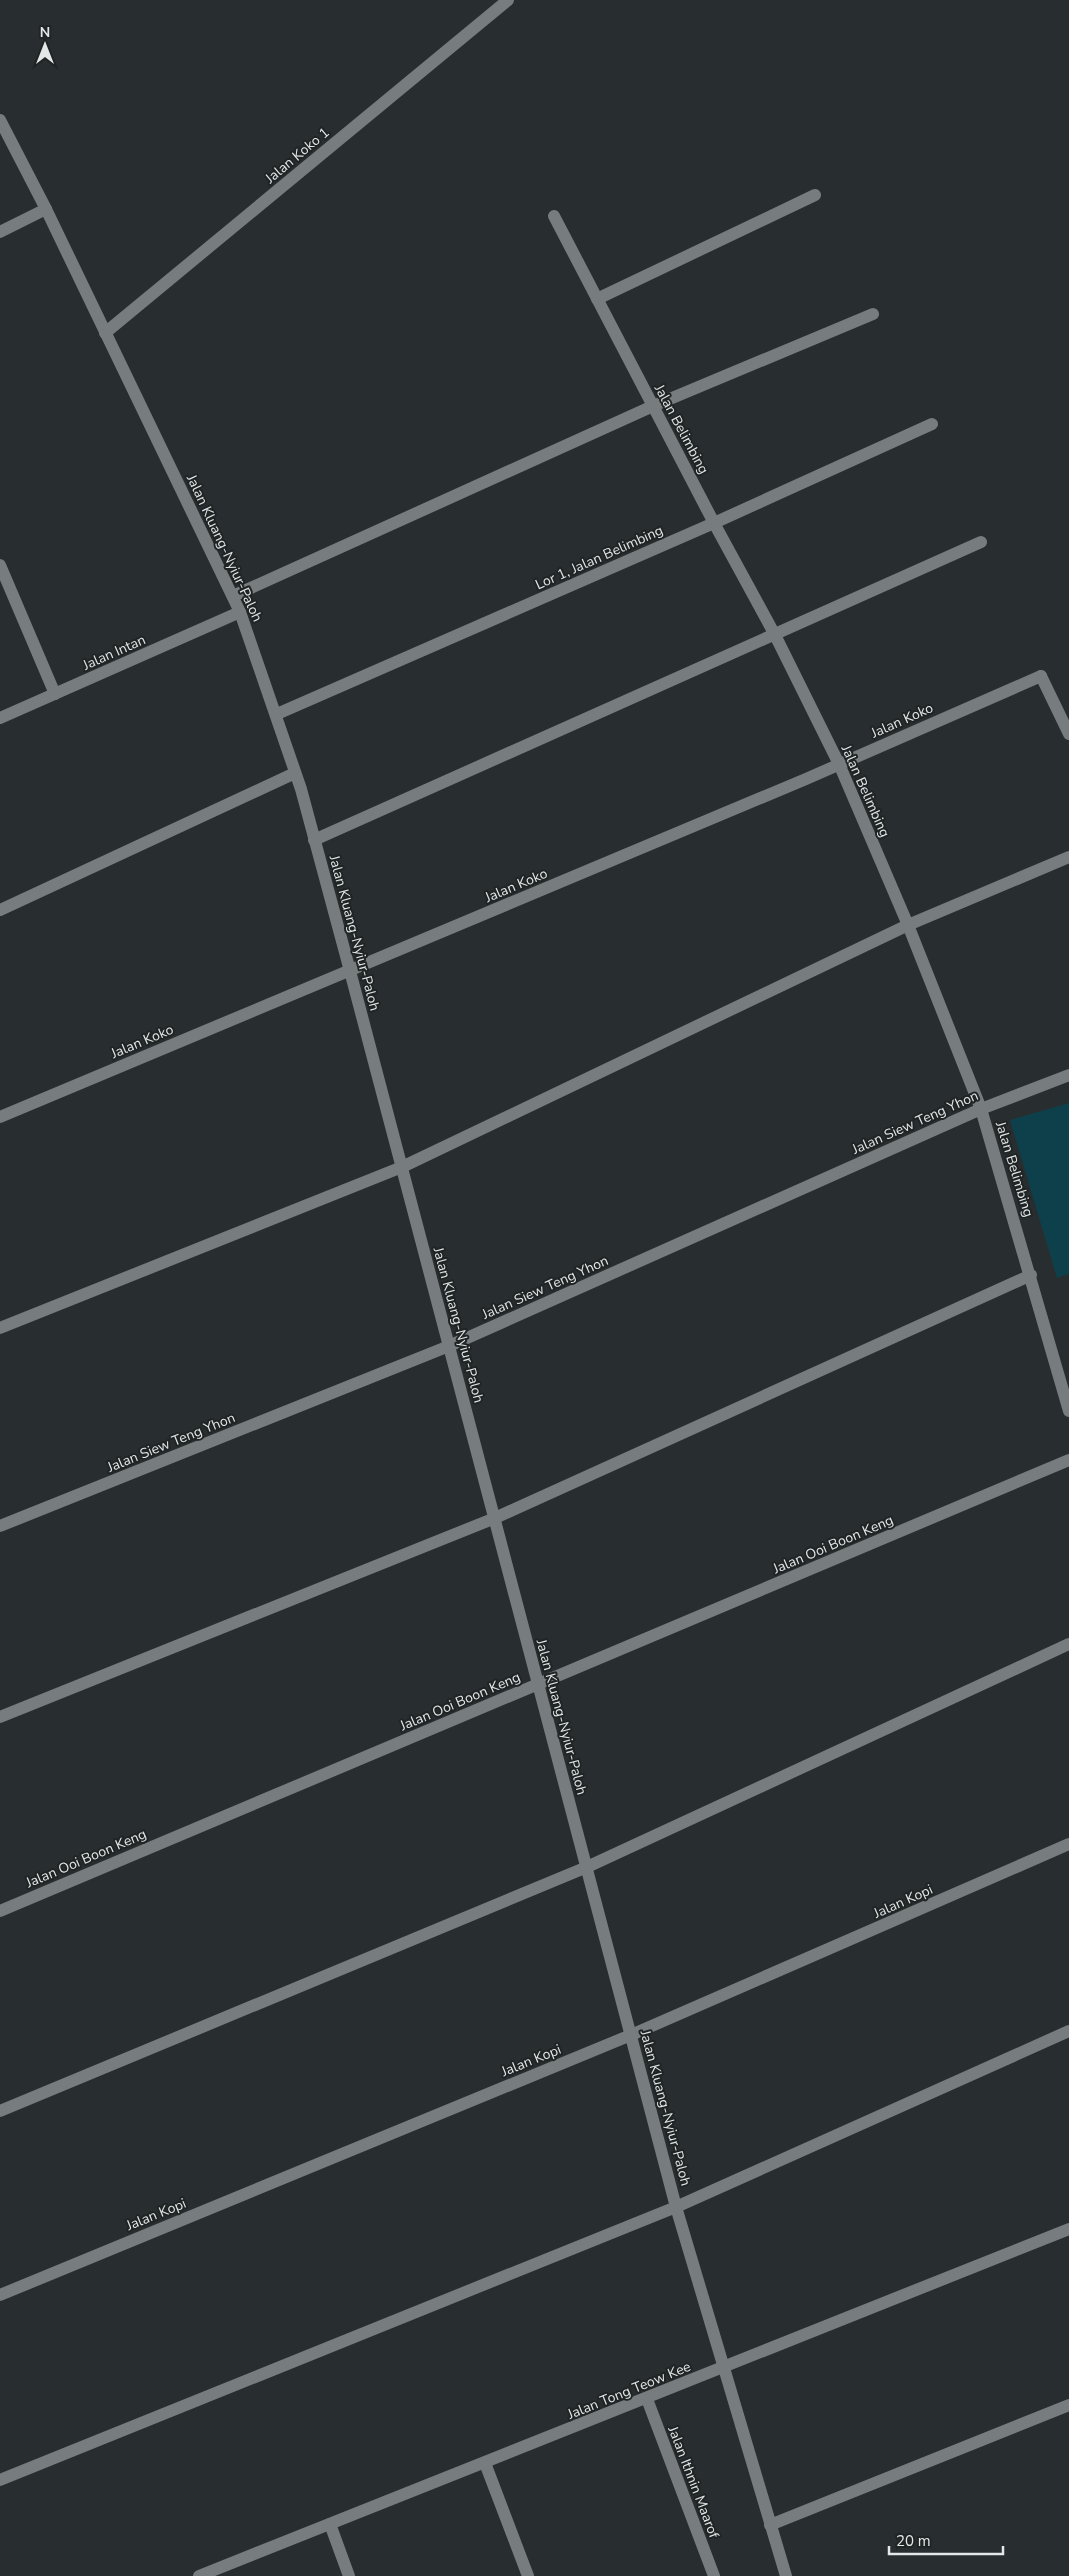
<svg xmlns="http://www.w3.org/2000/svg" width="1069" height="2576" font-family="'Nunito Sans',sans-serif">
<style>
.green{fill:#0e404c}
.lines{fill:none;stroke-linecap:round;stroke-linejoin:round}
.lane{stroke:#777d7e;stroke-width:12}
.street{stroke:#777d7e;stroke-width:12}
.secondary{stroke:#777d7e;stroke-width:12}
.labels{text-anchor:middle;stroke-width:4;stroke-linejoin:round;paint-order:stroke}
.street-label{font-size:14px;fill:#e4e7e8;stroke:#1f2425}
</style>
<rect width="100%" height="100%" fill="#282d2f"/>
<polygon class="green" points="1069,1103 1069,1274 1057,1278 1010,1120"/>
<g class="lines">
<g class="lane">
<polyline points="0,232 46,209"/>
<polyline points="0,565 55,694"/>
<polyline points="233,596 653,406 873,314"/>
<polyline points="1041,676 1069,734"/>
<polyline points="314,840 981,542"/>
<polyline points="0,910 295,773"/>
<polyline points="0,1328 402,1167 908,925 1069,857"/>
<polyline points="0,1717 495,1518 1031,1275"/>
<polyline points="0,2111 587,1867 1069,1644"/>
<polyline points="485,2463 528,2576"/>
<polyline points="0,2480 676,2207 1069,2031"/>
<polyline points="770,2525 1069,2405"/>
</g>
<g class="street">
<polyline points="554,216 714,523 775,635 839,764 908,925 981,1109 1069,1411"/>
<polyline points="597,299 815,195"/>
<polyline points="105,333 508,0"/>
<polyline points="277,714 714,523 932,424"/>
<polyline points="0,718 240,612"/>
<polyline points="0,1117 806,779 1041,676"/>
<polyline points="0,1526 449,1346 981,1109 1069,1075"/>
<polyline points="0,1911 1069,1460"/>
<polyline points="0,2295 631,2035 1069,1844"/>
<polyline points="647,2399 714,2576"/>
<polyline points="330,2524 349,2576"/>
<polyline points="199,2576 1069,2229"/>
</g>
<polyline class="secondary" points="0,120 46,209 240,612 301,789 350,971 676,2207 786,2576"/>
</g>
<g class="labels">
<g class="street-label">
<text transform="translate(297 155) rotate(-40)" y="5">Jalan Koko 1</text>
<text transform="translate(682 429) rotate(62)" y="5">Jalan Belimbing</text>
<text transform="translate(225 548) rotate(65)" y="5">Jalan Kluang-Nyiur-Paloh</text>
<text transform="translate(599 557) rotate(-24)" y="5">Lor 1, Jalan Belimbing</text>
<text transform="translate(114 652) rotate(-24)" y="5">Jalan Intan</text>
<text transform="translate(902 720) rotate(-24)" y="5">Jalan Koko</text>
<text transform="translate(866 791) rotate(66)" y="5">Jalan Belimbing</text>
<text transform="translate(516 885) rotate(-23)" y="5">Jalan Koko</text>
<text transform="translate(355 933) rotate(75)" y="5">Jalan Kluang-Nyiur-Paloh</text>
<text transform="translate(142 1041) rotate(-23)" y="5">Jalan Koko</text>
<text transform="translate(915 1122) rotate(-24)" y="5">Jalan Siew Teng Yhon</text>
<text transform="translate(1015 1169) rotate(73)" y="5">Jalan Belimbing</text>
<text transform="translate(545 1287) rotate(-24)" y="5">Jalan Siew Teng Yhon</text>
<text transform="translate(459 1325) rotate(75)" y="5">Jalan Kluang-Nyiur-Paloh</text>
<text transform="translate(171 1442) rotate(-22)" y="5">Jalan Siew Teng Yhon</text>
<text transform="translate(833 1544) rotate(-23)" y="5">Jalan Ooi Boon Keng</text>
<text transform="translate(460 1701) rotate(-23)" y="5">Jalan Ooi Boon Keng</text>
<text transform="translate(562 1717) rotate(75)" y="5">Jalan Kluang-Nyiur-Paloh</text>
<text transform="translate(86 1858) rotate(-23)" y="5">Jalan Ooi Boon Keng</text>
<text transform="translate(903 1901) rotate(-24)" y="5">Jalan Kopi</text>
<text transform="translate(531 2060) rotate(-22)" y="5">Jalan Kopi</text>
<text transform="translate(666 2108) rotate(75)" y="5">Jalan Kluang-Nyiur-Paloh</text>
<text transform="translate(156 2214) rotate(-22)" y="5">Jalan Kopi</text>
<text transform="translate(629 2390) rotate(-22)" y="5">Jalan Tong Teow Kee</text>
<text transform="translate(694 2482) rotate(69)" y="5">Jalan Ithnin Maarof</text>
</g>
</g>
<g transform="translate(45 45)" stroke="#1f2425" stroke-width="4" paint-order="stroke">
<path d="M0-4L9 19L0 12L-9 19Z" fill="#e4e7e8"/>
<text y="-8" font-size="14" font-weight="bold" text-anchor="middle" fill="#e4e7e8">N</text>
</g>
<path d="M889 2546v8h114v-8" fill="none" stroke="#e4e7e8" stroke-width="2.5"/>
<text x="896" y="2546" font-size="15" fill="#e4e7e8" stroke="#1f2425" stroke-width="4" paint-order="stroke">20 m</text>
</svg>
